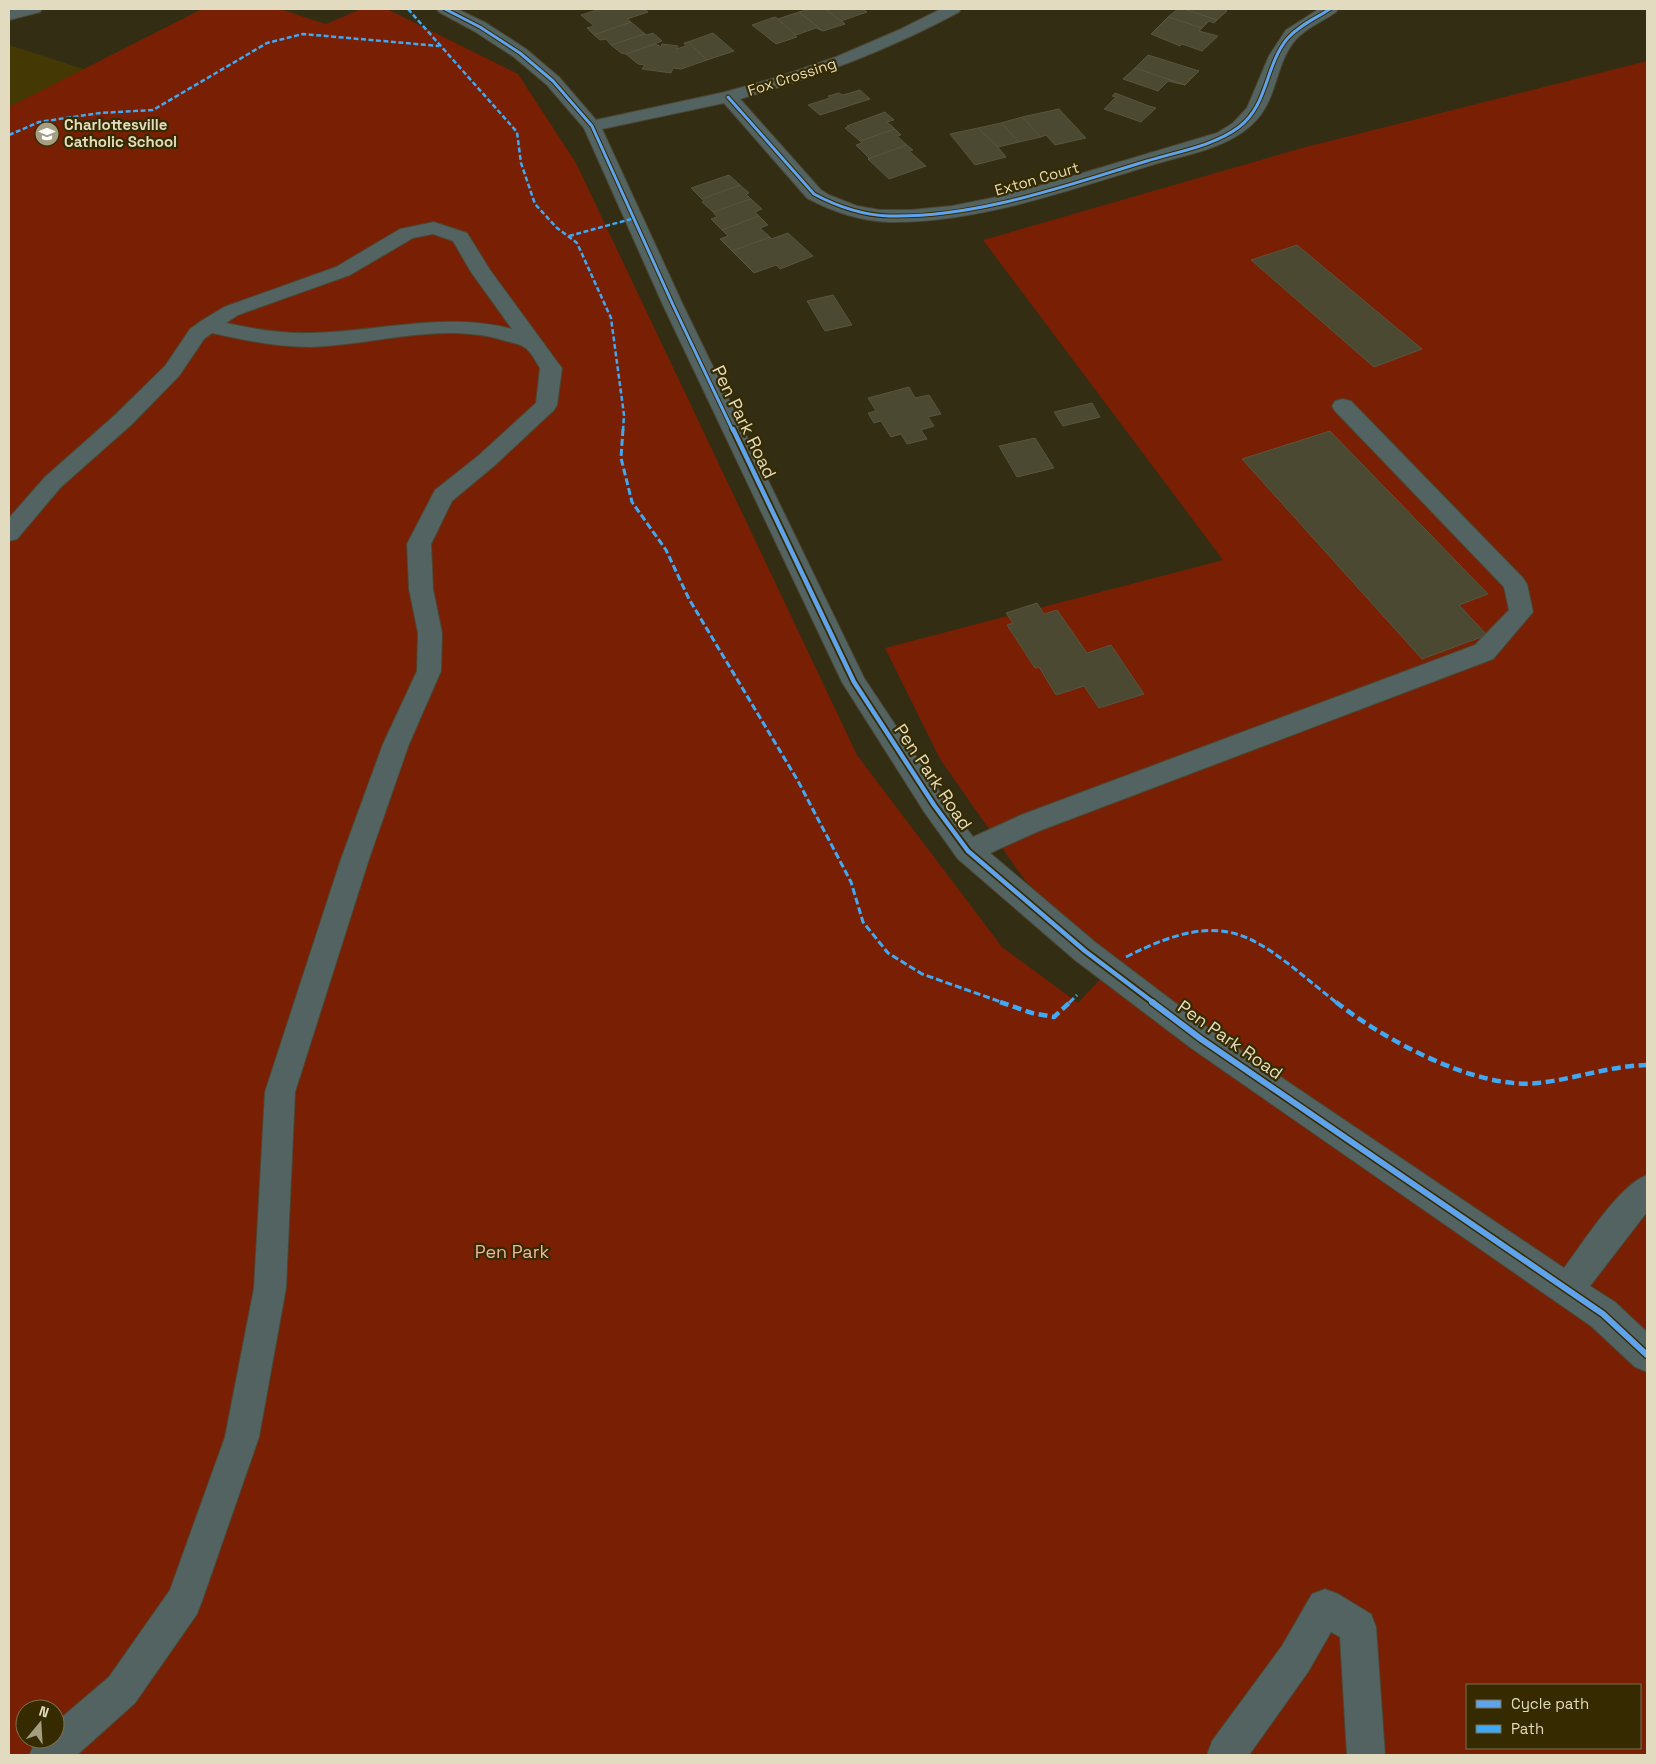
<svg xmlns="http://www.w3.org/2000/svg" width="1656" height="1764" font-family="'Space Grotesk',sans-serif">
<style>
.built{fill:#443805}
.green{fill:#791f03;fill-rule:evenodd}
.building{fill:#4c4933;stroke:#57553f}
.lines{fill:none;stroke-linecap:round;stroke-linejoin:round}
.minor-casing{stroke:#4d4732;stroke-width:2}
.minor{fill:#526362;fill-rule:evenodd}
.quiet-far2{stroke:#3fa9f5;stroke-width:2.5;stroke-dasharray:5 2.5;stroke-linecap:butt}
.quiet-far1{stroke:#3fa9f5;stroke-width:3;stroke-dasharray:7 3;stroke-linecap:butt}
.quiet{stroke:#3fa9f5;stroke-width:4.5;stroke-dasharray:9 4.5;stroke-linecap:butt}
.cycleway-far2-casing{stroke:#362b00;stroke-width:5}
.cycleway-far1-casing{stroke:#362b00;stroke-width:8}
.cycleway-casing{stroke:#362b00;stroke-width:9}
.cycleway-far2{stroke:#60a3ed;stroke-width:3}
.cycleway-far1{stroke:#60a3ed;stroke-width:4.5}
.cycleway{stroke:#60a3ed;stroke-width:6}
.labels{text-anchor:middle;stroke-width:4.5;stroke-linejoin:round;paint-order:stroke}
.far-street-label{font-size:15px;fill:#e3dbbf;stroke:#362b00}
.far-poi-label{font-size:15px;font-weight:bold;fill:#e3dbbf;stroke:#362b00;text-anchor:start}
.street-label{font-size:18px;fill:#e3dbbf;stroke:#362b00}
.park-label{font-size:18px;fill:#f0b4a4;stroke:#362b00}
</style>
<rect width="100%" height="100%" fill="#332d14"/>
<polygon class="built" points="9,45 162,94 9,175"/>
<path class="green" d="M202,9H280L326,24L361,9H387L518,74L576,163L857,755L1002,947L1078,1003L1109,970L1024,879L940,759L885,648L1223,560L983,240L1302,148L1647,61V1755H9V107ZM1467,1685H1640V1748H1467ZM25,1709H55V1739H25Z"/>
<g class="building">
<polygon points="600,9 644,9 648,12 627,19 631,22 594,35 587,28 594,26 581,15"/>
<polygon points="809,9 825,9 845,24 823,31 799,12"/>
<polygon points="825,9 863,9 867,12 841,21 845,24"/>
<polygon points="1178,9 1184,9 1217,20 1214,23 1209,21 1202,28 1168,17"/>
<polygon points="1184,9 1222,9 1227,11 1217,20"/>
<polygon points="799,12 823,31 816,28 796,35 778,19"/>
<polygon points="775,17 778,19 797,37 776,44 752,25"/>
<polygon points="1168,17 1202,28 1199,31 1218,36 1202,51 1182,44 1180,46 1151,34"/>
<polygon points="631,22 645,34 611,45 606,39 600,40 594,35"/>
<polygon points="653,33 662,41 626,54 621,53 611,45 645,34 647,35"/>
<polygon points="713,33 734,51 707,60 688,42"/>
<polygon points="688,42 707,60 681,69 673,68 671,73 642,69 645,65 638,64 626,54 656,44 661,47 662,44 678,46 676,49 686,46 684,43"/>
<polygon points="1148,55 1199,71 1185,85 1135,68"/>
<polygon points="1135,68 1185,85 1168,81 1158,91 1123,79"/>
<polygon points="860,90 870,99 820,115 808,105 830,98 828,96 839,93 843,95"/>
<polygon points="1115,93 1149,106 1156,108 1141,122 1104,109 1116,97 1112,96"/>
<polygon points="1059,109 1086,138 1055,145 1046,135 1041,137 1022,117"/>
<polygon points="885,112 894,120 887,122 895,129 860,141 845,128 849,127 847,126"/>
<polygon points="1022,117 1041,137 1019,142 1001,123"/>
<polygon points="1001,123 1019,142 998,147 978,128"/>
<polygon points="978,128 998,147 1006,157 975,165 950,134"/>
<polygon points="895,129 901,135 897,136 907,145 868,159 869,158 856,145 862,143 860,141"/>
<polygon points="907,145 913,150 909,151 926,166 889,179 868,159"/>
<polygon points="729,175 740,185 702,199 691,188"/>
<polygon points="740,185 749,193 746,194 751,199 713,212 702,202 704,201 702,199"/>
<polygon points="751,199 762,209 755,212 759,216 722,230 711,219 717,217 713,212"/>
<polygon points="759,216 768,225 760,228 770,237 732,251 720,239 728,236 722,230"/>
<polygon points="788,233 813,256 780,269 776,265 754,273 732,251 770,237 771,239"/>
<polygon points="1297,245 1422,349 1374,367 1251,260"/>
<polygon points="833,295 852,325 825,331 807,301"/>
<polygon points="909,387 915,398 929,395 941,414 928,417 934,426 921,430 927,439 907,444 901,434 891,437 881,421 874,423 868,413 876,411 868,398"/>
<polygon points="1092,403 1100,417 1063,426 1054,412"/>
<polygon points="1330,431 1488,594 1459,605 1487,635 1422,659 1242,459"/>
<polygon points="1035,438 1054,468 1017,477 999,446"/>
<polygon points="1037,603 1044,614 1057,610 1087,653 1111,645 1144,694 1099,708 1084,686 1056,695 1039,667 1035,668 1007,625 1013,623 1006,613"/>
</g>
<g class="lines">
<defs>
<g id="minor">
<polygon points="14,9 42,9 40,12 9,20 9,10"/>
<path d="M437,9H457L486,23L526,49L559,77L596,120L725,92L778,77L836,57L901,29L941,9H961L959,12C886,51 819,76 740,99L821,190L829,195L857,206L880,210H911L952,206L992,198L1046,184L1217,133L1233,123L1247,108L1269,56L1286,30L1319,9H1338L1336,12C1322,22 1303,29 1293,43C1272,71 1279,106 1244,131C1221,149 1181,156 1152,165C1068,190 979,223 890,222C861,221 833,212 807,198L724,103L602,129L683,305L864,678L943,797L973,837L1021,815L1475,645L1509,610L1504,587L1335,411L1332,406L1335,401L1343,399L1351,401L1523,578L1527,584L1533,612L1493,659L1039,831L990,853L1095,942L1211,1030L1564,1268C1583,1243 1619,1185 1647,1175V1212L1590,1286L1615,1302L1647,1332V1372L1635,1367L1591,1326L1191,1048L1075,960L958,859L925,813L842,682L663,305L584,128L547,85L514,57L474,31L439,12Z"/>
<path d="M434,222L467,233L490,270L558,363L562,368L557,405L554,410L494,466L452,501L431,544L433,589L442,633L441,671L409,744L369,859L295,1092L286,1288L259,1437L202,1601L197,1614L135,1703L77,1755H29L37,1739H55V1723L109,1677L170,1590L225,1437L254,1288L265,1092L341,859L383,744L417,671L418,633L409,589L407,544L435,490L478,456L536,403L540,368C536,362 531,351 524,347C520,344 512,343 506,341C443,321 374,345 310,347C276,347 244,340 212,333L204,339L179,376L131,425L61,487L17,539L9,541V518L45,477L115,415L165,366L190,329L201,321L224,307L336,267L400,229ZM433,234L453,241L471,272L512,329C445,311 378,332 310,333C282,334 254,329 226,323L238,315L350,275L413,238Z"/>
<polygon points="1325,1589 1338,1594 1371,1614 1376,1627 1385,1755 1347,1755 1340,1637 1331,1632 1308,1672 1249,1755 1207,1755 1212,1741 1282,1646 1312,1594"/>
</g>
</defs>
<use href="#minor" class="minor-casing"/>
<use href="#minor" class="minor"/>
<g class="quiet-far2">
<polyline points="408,9 517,132 521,163 535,204 557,228 577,243 611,318 624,415 623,431"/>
<polyline points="9,135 39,122 100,113 153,110 267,43 303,34 439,46"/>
<polyline points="569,236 635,218"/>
</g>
<g class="quiet-far1">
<polyline points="623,429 621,458 632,502 666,550 689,599 798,781 851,882 863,922 888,953 922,974 1004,1003"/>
<path d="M1126,957C1232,903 1255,938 1337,1003"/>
<polyline points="1069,1003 1077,995"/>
</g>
<g class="quiet">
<polyline points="1000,1002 1032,1013 1054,1017 1070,1002"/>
<path d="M1336,1002C1383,1039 1476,1090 1538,1083C1575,1079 1609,1066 1647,1065"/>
</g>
<defs>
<g id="cycleway-far2">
<polyline points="445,9 480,27 520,53 553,81 592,126 673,305 733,431"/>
<path d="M728,97L814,194C838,207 862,215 889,216C977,218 1064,186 1147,161C1176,152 1214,146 1239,127C1268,105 1265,66 1287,39C1298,26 1316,18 1330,9"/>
</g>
<polyline id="cycleway-far1" points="733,429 854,682 934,805 968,851 1085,951 1154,1003"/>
<polyline id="cycleway" points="1152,1002 1201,1039 1603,1314 1647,1355"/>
</defs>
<use href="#cycleway-far2" class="cycleway-far2-casing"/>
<use href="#cycleway-far1" class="cycleway-far1-casing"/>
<use href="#cycleway" class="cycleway-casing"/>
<use href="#cycleway-far2" class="cycleway-far2"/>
<use href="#cycleway-far1" class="cycleway-far1"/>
<use href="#cycleway" class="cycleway"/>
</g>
<defs>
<symbol id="school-disc" viewBox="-11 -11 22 22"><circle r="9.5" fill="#a59e83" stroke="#362b00"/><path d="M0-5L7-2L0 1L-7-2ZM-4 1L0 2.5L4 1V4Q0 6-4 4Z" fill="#fff"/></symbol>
</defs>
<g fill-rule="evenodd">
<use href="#school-disc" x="33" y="120" width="28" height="28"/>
</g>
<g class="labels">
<g class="far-street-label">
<text transform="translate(792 77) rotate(-18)" y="5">Fox Crossing</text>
<text transform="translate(1037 179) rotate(-16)" y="5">Exton Court</text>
</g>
<g class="far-poi-label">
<text x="64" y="130">Charlottesville<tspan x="64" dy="17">Catholic School</tspan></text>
</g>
<g class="street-label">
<text transform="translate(744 422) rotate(64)" y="6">Pen Park Road</text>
<text transform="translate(933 777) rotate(56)" y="6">Pen Park Road</text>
<text transform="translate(1230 1040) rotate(35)" y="6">Pen Park Road</text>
</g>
<g class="park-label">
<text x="512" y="1258">Pen Park</text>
</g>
</g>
<rect width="1656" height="1764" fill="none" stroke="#e3dbbf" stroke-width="20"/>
<rect x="1466" y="1684" width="175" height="65" fill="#362b00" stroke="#7b714c"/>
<rect x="1476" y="1700" width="25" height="8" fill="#60a3ed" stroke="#7b714c"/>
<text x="1511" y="1709" font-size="15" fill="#e3dbbf">Cycle path</text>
<rect x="1476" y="1725" width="25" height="8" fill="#3fa9f5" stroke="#7b714c"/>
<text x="1511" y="1734" font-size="15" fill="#e3dbbf">Path</text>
<g transform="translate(40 1724) rotate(18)"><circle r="24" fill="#362b00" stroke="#7b714c"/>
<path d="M0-4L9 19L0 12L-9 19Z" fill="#a59e83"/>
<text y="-8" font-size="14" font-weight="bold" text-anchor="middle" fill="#e3dbbf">N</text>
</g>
</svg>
